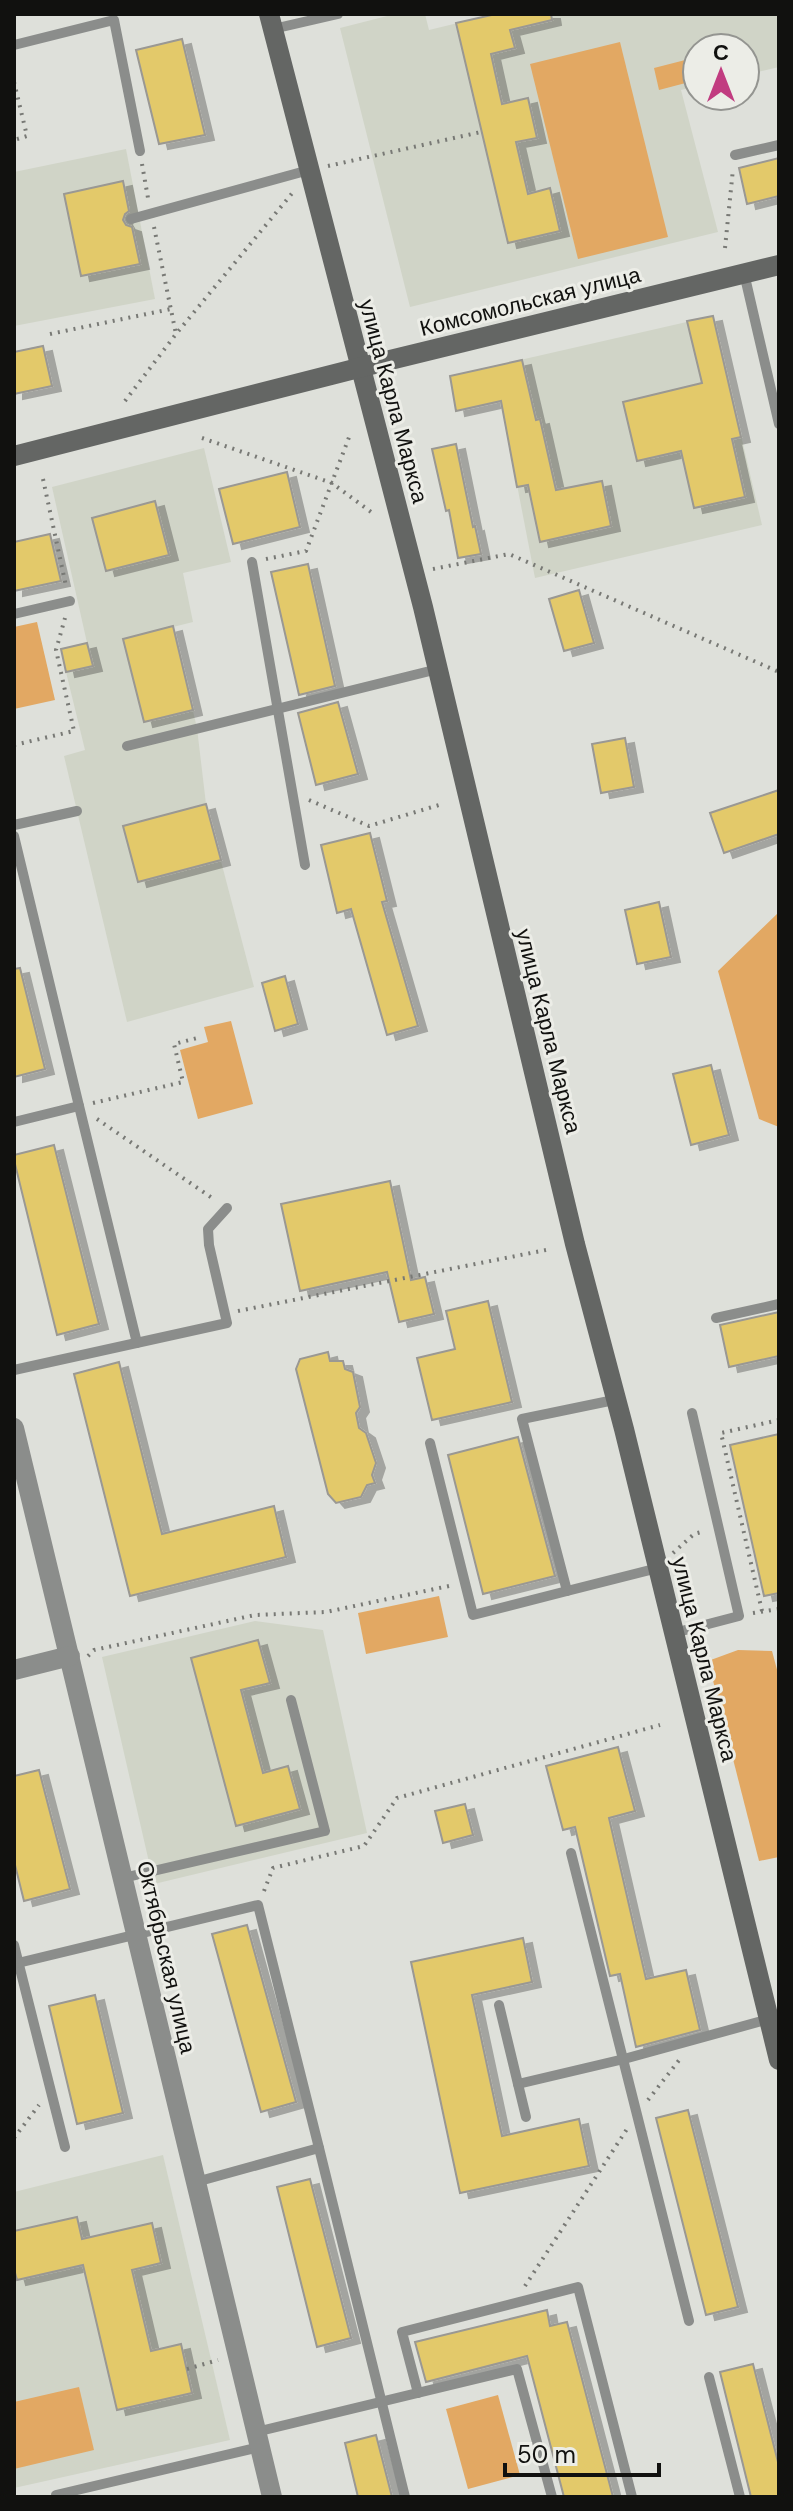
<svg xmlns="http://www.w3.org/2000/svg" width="793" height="2511" font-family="'DM Sans',sans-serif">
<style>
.built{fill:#d0d4c7}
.green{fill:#e2a863}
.building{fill:#e3c96b;stroke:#9a9893;stroke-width:2;filter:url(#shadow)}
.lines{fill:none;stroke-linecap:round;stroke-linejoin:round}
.path{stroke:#787975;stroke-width:4;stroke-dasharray:2 6;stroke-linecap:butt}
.lane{stroke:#8b8d8b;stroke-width:10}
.street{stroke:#8b8d8b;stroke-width:20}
.secondary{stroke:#646664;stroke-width:20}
.labels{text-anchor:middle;stroke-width:6;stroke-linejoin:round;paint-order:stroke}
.street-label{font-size:22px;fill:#11110f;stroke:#ecede7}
</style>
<defs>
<filter id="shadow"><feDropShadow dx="9" dy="5" stdDeviation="0" flood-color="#0004"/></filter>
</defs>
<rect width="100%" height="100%" fill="#dee0da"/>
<g class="built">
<polygon points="395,14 425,14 429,30 495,14 779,14 779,67 745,75 745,48 697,48 697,86 681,90 718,232 410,307 340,28"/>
<polygon points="126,149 155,299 14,326 14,172"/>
<polygon points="713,316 762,525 535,578 494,366"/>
<polygon points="204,448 231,562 183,573 193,622 173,627 197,728 206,804 254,987 127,1022 64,756 85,750 66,672 92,665 52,487"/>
<polygon points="255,1621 323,1630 367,1833 154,1884 102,1657"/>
<polygon points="163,2155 230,2440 14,2488 14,2192"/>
</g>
<g class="green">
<polygon points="620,42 668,237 578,259 530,64"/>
<polygon points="697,57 697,80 659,90 654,68"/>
<polygon points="37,622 55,700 14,709 14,627"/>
<polygon points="779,908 779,1127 759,1119 718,971 778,913"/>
<polygon points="231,1021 253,1104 198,1119 180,1050 208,1042 204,1027"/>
<polygon points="439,1596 448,1637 366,1654 358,1613"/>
<polygon points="738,1650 772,1651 779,1677 779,1857 759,1861 708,1661"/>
<polygon points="79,2387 94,2450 14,2469 14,2402"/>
<polygon points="498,2395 520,2475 468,2489 446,2409"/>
</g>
<g class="building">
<polygon points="496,14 551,14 552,20 510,30 515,48 491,54 502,104 528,98 537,138 516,142 528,194 550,188 560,231 508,243 456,23"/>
<polygon points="182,39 205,135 159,144 136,50"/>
<polygon points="779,158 779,196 747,204 739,168"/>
<polygon points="123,181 129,211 125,214 123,220 126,225 132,227 140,264 81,276 64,194"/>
<polygon points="713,316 741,437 732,439 745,497 694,508 681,451 637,461 623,402 702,383 687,321"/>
<polygon points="43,346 52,386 14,394 14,352"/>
<polygon points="522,360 536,420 540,419 556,490 602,481 611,526 540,542 528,485 517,487 501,401 456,411 450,376"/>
<polygon points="456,444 473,527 475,526 481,554 458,558 449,510 446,511 432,449"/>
<polygon points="287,472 300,527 233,544 219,489"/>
<polygon points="155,501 169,555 106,571 92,518"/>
<polygon points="50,534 61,581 14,591 14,542"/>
<polygon points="308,564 335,686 299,695 271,572"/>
<polygon points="579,590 594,643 564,651 549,599"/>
<polygon points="173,626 193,710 144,722 123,639"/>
<polygon points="87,643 93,666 66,672 61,649"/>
<polygon points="338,702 358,774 316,785 298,713"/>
<polygon points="625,738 634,787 601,793 592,744"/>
<polygon points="779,790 779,834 724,853 710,813"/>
<polygon points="206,804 221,860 138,882 123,826"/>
<polygon points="370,833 387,901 382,902 418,1026 387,1035 351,909 337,913 321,845"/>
<polygon points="659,902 671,957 637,964 625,910"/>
<polygon points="20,968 45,1069 14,1077 14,969"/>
<polygon points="285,976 298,1024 275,1031 262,983"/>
<polygon points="711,1065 729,1135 691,1145 673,1074"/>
<polygon points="54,1145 99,1324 57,1335 14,1160 14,1155"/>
<polygon points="390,1181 411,1280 425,1277 434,1314 399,1322 387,1272 300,1291 281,1204"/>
<polygon points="488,1301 512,1402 432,1420 417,1358 455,1349 446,1311"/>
<polygon points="779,1312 779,1356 729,1367 720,1325"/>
<polygon points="328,1352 330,1361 343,1361 345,1369 353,1372 360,1407 356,1413 359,1428 366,1433 376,1463 372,1475 375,1483 367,1485 361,1497 336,1503 328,1494 296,1369 300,1359"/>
<polygon points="119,1362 162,1534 274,1506 286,1557 130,1596 74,1374"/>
<polygon points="779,1434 779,1593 764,1596 730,1445"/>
<polygon points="518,1437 555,1576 483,1594 448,1455"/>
<polygon points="258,1640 270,1683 241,1690 263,1773 288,1766 300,1809 236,1826 191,1658"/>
<polygon points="618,1747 635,1811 609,1818 646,1979 686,1970 700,2030 636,2047 620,1974 610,1976 575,1827 563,1830 546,1766"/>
<polygon points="39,1770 70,1889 24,1901 14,1861 14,1776"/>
<polygon points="465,1804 473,1835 443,1843 435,1811"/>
<polygon points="247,1925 296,2102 261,2112 212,1934"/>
<polygon points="523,1938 532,1982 472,1995 502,2136 579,2119 589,2166 460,2193 411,1962"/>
<polygon points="95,1995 123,2113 77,2124 49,2006"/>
<polygon points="688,2110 738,2307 706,2315 656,2118"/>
<polygon points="310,2179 351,2338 317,2347 277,2187"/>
<polygon points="77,2217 82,2239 152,2223 161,2263 132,2270 151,2351 181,2344 192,2393 117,2410 83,2265 17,2280 14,2269 14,2231"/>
<polygon points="547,2310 550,2326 567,2322 613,2497 564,2497 527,2356 426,2382 415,2342"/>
<polygon points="753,2364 779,2466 779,2497 751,2497 720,2372"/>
<polygon points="376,2435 392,2497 358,2497 345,2443"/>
</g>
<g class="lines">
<g class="path">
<polyline points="14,82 27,136 14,140"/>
<polyline points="142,164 148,198"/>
<polyline points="328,166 481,132"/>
<polyline points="154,227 176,334"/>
<polyline points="725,248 733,169"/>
<polyline points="50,334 171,309"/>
<polyline points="125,401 176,334 294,191"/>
<polyline points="202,438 332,483 371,512"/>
<polyline points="43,479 66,586"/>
<polyline points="266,559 306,551 351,432"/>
<polyline points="433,569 509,554 779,672"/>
<polyline points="14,745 74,731 56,650 65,618"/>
<polyline points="309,800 369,826 439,805"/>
<polyline points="93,1103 183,1082 174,1044 197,1038"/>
<polyline points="97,1119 215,1200"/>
<polyline points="238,1311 546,1250"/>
<polyline points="673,1553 694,1534 705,1531"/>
<polyline points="762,1611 721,1433 779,1420"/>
<polyline points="753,1613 779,1609"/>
<polyline points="88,1656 94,1650 255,1615 326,1612 449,1586"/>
<polyline points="264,1891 273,1868 364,1846 397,1798 660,1725"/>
<polyline points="648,2100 680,2059"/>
<polyline points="14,2138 39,2105"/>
<polyline points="525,2286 627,2129"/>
<polyline points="187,2369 218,2360"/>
</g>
<g class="lane">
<polyline points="273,29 338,14"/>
<polyline points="14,45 114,20 140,151"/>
<polyline points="735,155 779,145"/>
<polyline points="131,219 309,170"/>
<polyline points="744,273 779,424"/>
<polyline points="252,562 305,865"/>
<polyline points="14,614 70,601"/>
<polyline points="127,746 438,669"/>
<polyline points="14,825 77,811"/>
<polyline points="14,836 79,1106 14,1122"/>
<polyline points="79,1106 137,1343"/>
<polyline points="716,1318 779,1304"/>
<polyline points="14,1370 227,1323 209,1245 208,1229 227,1208"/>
<polyline points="614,1400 522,1419 567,1591 658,1568"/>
<polyline points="430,1443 473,1615 567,1591"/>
<polyline points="674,1633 739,1616 692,1413"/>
<polyline points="571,1853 689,2321"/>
<polyline points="123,1878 325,1831 291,1700"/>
<polyline points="14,1945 65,2147"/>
<polyline points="18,1963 258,1905 319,2148"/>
<polyline points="499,2005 518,2084 624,2059 769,2019"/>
<polyline points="518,2084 526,2117"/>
<polyline points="196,2182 319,2148 405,2497"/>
<polyline points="709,2377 740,2497"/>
<polyline points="418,2393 402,2332 578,2287 632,2497"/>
<polyline points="256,2432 517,2369 552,2497"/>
<polyline points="56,2497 56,2495 260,2447"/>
</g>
<g class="street">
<polyline points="14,1428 272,2497"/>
<polyline points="14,1670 70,1656"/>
</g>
<g class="secondary">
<polyline points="269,14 423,607 575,1244 624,1429 779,2060"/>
<polyline points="14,456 382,362 779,265"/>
</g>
</g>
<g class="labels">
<g class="street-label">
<text transform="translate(530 301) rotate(-14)" y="8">Комсомольская улица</text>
<text transform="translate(394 401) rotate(75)" y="8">улица Карла Маркса</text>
<text transform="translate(549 1031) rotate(76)" y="8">улица Карла Маркса</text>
<text transform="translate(705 1659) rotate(76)" y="8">улица Карла Маркса</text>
<text transform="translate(167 1957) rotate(77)" y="8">Октябрьская улица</text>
</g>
</g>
<rect width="793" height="2511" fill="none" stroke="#11110f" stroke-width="32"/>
<g transform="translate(721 72)"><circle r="38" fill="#ecede7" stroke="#949591" stroke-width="2"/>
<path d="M0-6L14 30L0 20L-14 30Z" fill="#c13c80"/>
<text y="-12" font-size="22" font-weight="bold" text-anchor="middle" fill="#11110f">С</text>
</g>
<path d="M505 2463v12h154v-12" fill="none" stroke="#11110f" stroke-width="4"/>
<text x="517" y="2463" font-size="24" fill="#11110f" stroke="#ecede7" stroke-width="6" paint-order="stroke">50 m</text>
</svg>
